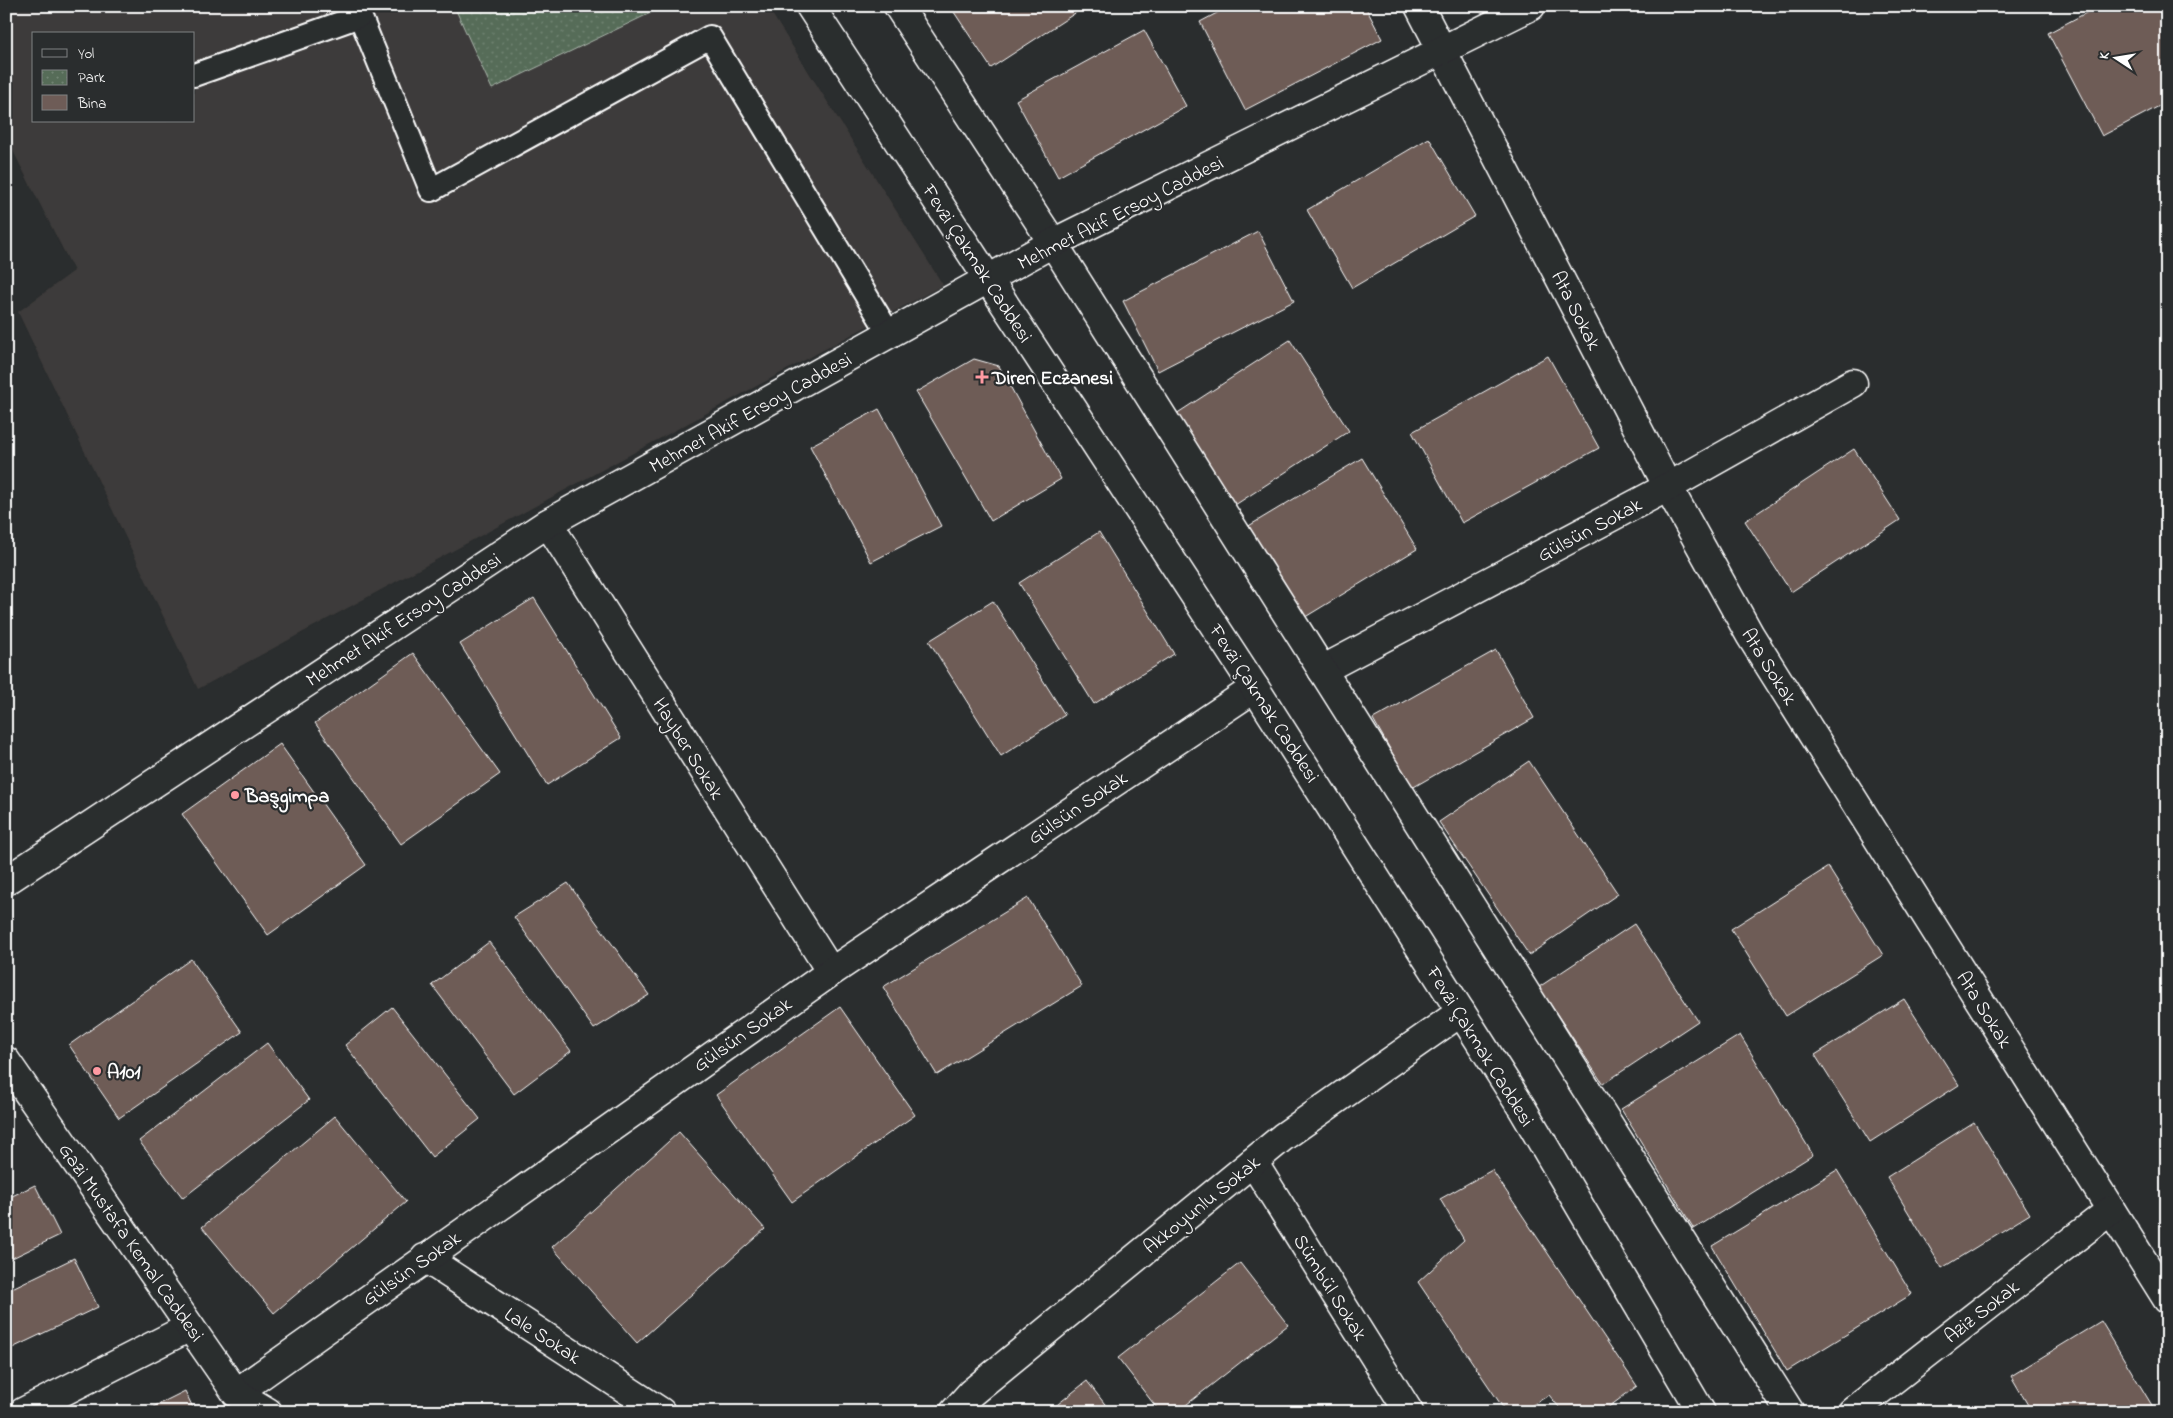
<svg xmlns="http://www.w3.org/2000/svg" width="2173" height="1418" font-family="'Indie Flower',sans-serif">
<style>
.built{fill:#3e3b3a;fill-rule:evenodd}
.park{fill:url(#park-dots);stroke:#aab6ac}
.building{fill:#6e5c57;stroke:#fff}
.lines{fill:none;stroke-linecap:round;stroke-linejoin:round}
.lane-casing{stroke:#fff;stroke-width:26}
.street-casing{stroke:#fff;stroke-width:31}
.secondary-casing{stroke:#fff;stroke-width:31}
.lane{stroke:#2a2d2e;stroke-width:22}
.street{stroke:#2a2d2e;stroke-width:28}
.secondary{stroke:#2a2d2e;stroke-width:28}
.poi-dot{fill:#ff9aa2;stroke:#2a2d2e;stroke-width:2}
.labels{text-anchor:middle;stroke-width:4.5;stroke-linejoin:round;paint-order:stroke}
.street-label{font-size:20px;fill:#fff;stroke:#2a2d2e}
.poi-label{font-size:20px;font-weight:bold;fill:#fff;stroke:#2a2d2e;text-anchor:start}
</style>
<defs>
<pattern id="park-dots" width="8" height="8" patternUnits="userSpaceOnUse" patternTransform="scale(1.25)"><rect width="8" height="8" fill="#566c58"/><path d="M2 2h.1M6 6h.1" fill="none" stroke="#6f8271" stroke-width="1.8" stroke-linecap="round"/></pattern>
</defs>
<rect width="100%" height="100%" fill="#2a2d2e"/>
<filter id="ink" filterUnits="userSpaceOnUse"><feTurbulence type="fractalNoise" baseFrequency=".02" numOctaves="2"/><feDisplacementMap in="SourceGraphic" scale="10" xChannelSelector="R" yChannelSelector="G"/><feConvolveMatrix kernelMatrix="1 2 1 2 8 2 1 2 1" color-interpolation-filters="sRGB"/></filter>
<g filter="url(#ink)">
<path class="built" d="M6,6H767L943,285L198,689L18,312L74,271L6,137ZM34,34H194V121H34Z"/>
<polygon class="park" points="454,6 665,6 492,89"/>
<g class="building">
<polygon points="950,6 1077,6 1080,10 991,68"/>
<polygon points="1230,6 1365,6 1382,39 1245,110 1200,22"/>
<polygon points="2099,6 2167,6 2167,102 2102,136 2048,33"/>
<polygon points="1144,30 1186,106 1058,177 1016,100"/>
<polygon points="1429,138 1475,216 1352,288 1307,210"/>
<polygon points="1258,231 1294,301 1158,371 1123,301"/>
<polygon points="1290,340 1349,431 1235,505 1176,414"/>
<polygon points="1548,356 1599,448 1462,523 1412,432"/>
<polygon points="974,359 999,366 1061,479 991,521 916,392"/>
<polygon points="879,409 941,526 871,562 810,446"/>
<polygon points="1854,449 1900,520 1791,592 1745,521"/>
<polygon points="1362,458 1417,549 1302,619 1247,527"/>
<polygon points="1099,532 1174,654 1094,704 1019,583"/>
<polygon points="534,598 621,738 547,785 460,644"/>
<polygon points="993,601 1065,715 1001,756 929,641"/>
<polygon points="1496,650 1534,718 1412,788 1373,719"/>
<polygon points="413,653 500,774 401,844 315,723"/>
<polygon points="280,744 366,865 268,935 182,814"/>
<polygon points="1529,761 1618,894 1529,955 1439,822"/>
<polygon points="1828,867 1883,955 1786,1016 1731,929"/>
<polygon points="568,883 649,995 594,1029 514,917"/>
<polygon points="1028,898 1082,986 937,1075 883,987"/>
<polygon points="1634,924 1698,1021 1603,1084 1539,987"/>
<polygon points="489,942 571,1051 514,1094 432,985"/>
<polygon points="191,959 242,1032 119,1118 69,1045"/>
<polygon points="1904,999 1959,1085 1870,1142 1815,1055"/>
<polygon points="392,1007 480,1119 432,1157 345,1045"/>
<polygon points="840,1007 915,1115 792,1202 716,1095"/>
<polygon points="1740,1035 1813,1155 1694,1229 1621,1109"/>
<polygon points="267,1043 309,1100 183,1198 139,1141"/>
<polygon points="335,1116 406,1202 274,1313 202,1227"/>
<polygon points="1974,1122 2030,1214 1942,1268 1887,1177"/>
<polygon points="679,1132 765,1229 637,1343 552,1247"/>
<polygon points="1492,1170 1637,1386 1602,1412 1563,1412 1549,1395 1521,1412 1506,1412 1418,1282 1464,1240 1440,1199"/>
<polygon points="1837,1170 1912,1294 1787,1371 1712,1246"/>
<polygon points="35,1185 60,1235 6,1261 6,1199"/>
<polygon points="74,1258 98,1307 6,1351 6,1291"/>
<polygon points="1240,1263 1288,1325 1177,1412 1160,1412 1118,1358"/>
<polygon points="2101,1321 2156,1412 2032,1412 2011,1376"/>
<polygon points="1087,1381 1111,1412 1048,1412"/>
<polygon points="185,1391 195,1412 143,1412"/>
</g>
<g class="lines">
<defs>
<g id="lane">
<polyline points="356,6 431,190 710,37 890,335"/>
<polyline points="194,75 360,16"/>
</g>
<g id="street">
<polyline points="1419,6 1668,487 1750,635 2167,1299"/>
<polyline points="548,523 831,972"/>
<polyline points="1322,670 1668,487 1853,383"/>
<polyline points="1253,1162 1409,1412"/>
<polyline points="425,1258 661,1412"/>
<polyline points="236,1393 831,972 1255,688"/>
<polyline points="23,1412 190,1327"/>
<polyline points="954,1412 971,1393 1283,1137 1461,1012"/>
<polyline points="1852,1412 2111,1210"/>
</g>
<g id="secondary">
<polyline points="810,6 1255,688 1522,1108 1701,1412"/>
<polyline points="898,6 1053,243 1790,1412"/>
<polyline points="6,881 548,523 1053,243 1531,6"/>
<polyline points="6,1061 236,1393 268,1412"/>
</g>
</defs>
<use href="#lane" class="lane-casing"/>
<use href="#street" class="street-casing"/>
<use href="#secondary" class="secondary-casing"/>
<use href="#lane" class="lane"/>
<use href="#street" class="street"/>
<use href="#secondary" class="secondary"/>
</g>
</g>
<g class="poi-dot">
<path d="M979.5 369.5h5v5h5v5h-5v5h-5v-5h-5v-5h5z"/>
<circle cx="235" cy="795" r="5"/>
<circle cx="97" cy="1071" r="5"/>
</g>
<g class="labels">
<g class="street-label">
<text transform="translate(1120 212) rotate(-27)" y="7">Mehmet Akif Ersoy Caddesi</text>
<text transform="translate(978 263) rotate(57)" y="7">Fevzi Çakmak Caddesi</text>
<text transform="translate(1577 310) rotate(63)" y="7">Ata Sokak</text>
<text transform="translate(750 412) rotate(-29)" y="7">Mehmet Akif Ersoy Caddesi</text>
<text transform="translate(1589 529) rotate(-28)" y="7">Gülsün Sokak</text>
<text transform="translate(403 619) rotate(-33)" y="7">Mehmet Akif Ersoy Caddesi</text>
<text transform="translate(1770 666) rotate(58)" y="7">Ata Sokak</text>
<text transform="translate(1265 703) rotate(57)" y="7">Fevzi Çakmak Caddesi</text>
<text transform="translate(689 748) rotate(58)" y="7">Hayber Sokak</text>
<text transform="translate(1077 807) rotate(-34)" y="7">Gülsün Sokak</text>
<text transform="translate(1985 1009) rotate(58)" y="7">Ata Sokak</text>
<text transform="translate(742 1034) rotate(-35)" y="7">Gülsün Sokak</text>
<text transform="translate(1481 1046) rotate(58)" y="7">Fevzi Çakmak Caddesi</text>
<text transform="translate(1201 1204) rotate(-39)" y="7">Akkoyunlu Sokak</text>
<text transform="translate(132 1242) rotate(55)" y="7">Gazi Mustafa Kemal Caddesi</text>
<text transform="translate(411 1268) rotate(-35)" y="7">Gülsün Sokak</text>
<text transform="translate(1331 1287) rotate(58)" y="7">Sümbül Sokak</text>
<text transform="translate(1981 1311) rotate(-38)" y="7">Aziz Sokak</text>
<text transform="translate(543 1335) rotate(33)" y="7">Lale Sokak</text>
</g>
<g class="poi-label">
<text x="992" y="384">Diren Eczanesi</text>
<text x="245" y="802">Başgimpa</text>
<text x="107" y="1078">A101</text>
</g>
</g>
<rect width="2173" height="1418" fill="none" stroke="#2a2d2e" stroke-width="25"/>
<rect x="12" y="12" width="2148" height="1393" fill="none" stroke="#fff" stroke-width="2" filter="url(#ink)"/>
<rect x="32" y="32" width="162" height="90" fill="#2a2d2e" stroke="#7f8182"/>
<rect x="42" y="49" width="25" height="8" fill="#2a2d2e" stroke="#7f8182"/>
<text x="78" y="58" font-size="15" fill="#ffffff">Yol</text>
<rect x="42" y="70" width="25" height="15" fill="url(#park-dots)" stroke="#7f8182"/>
<text x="78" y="82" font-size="15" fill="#ffffff">Park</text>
<rect x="42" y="95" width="25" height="15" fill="#6e5c57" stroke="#7f8182"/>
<text x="78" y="108" font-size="15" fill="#ffffff">Bina</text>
<g transform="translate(2116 58) rotate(282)" stroke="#2a2d2e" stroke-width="4" paint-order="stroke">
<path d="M0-4L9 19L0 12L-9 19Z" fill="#ffffff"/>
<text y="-8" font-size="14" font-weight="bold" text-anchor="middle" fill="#ffffff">K</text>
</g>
</svg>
